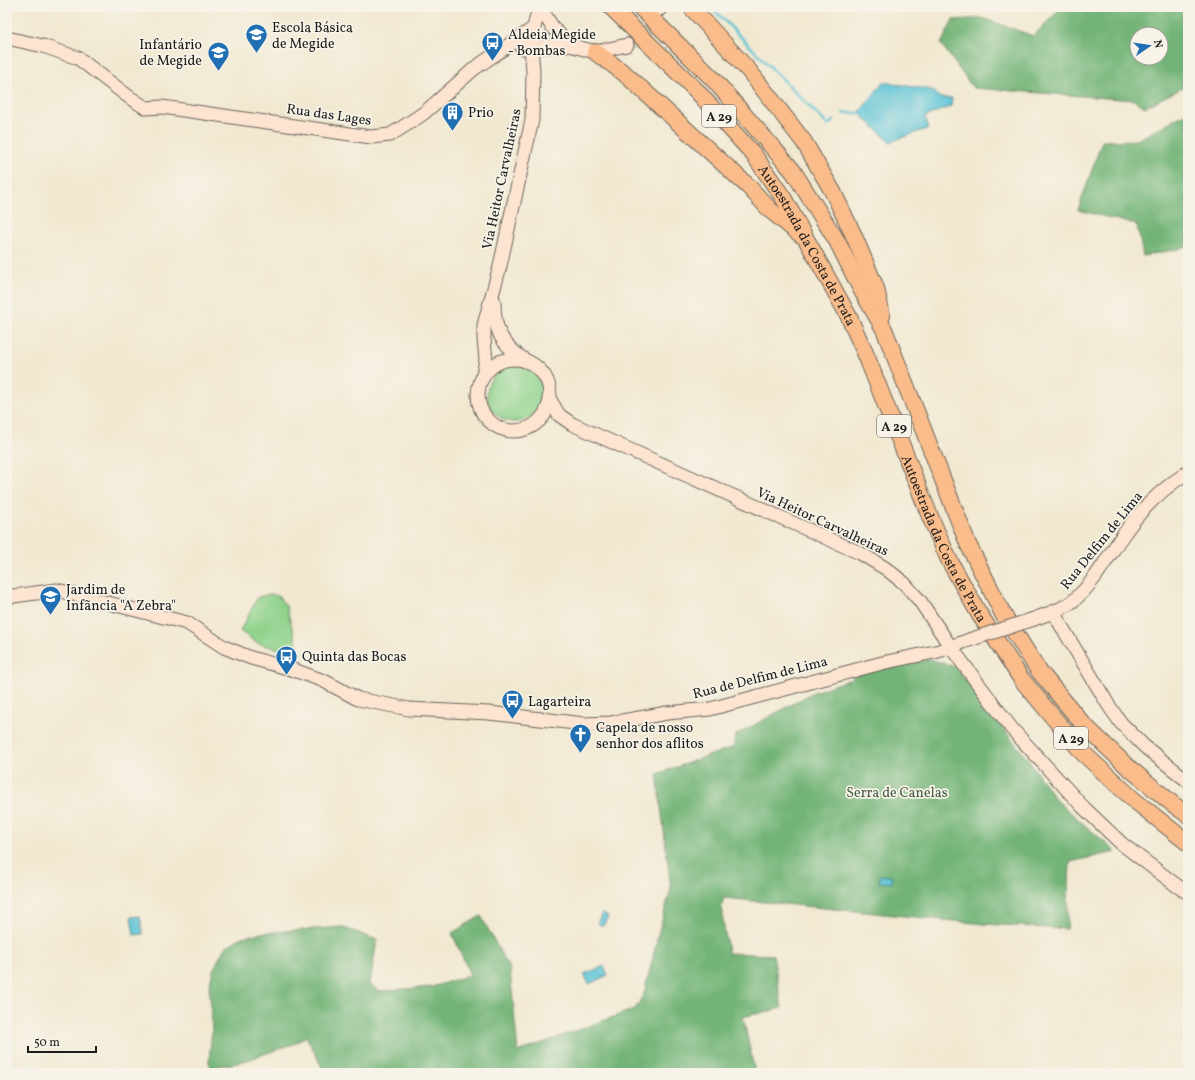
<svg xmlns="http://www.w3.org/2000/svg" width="1195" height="1080" font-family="Vollkorn,serif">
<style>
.green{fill:#8ed28b;stroke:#557754}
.forest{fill:#72b477;stroke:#47684a;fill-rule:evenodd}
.water{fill:#5ac3d6;stroke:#3b7079}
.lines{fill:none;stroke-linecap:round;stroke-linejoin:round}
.stream{stroke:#5ac3d6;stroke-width:2.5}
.secondary-tunnel{stroke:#d1c9b5;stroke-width:13;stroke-dasharray:13 6;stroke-linecap:butt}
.secondary-casing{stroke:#67635b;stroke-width:15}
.highway-casing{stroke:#67635b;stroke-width:18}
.secondary{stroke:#fde4d0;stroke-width:13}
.highway{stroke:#f9bc8a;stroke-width:16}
.secondary-bridge-casing{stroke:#67635b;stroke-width:15;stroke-linecap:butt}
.secondary-bridge{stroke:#fde4d0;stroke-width:13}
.labels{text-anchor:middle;stroke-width:3.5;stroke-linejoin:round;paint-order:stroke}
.shield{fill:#f7f3e8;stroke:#5e5c59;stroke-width:1}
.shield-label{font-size:13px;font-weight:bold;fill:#1c1c1c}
.poi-label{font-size:14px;fill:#1c1c1c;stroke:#f7f3e8;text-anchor:start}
.street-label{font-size:14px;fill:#1c1c1c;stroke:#f7f3e8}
.park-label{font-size:14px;fill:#445c43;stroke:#f7f3e8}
</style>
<rect width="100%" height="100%" fill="#f7f3e8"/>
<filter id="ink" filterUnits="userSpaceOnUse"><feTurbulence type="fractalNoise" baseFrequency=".025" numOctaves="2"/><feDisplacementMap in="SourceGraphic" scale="8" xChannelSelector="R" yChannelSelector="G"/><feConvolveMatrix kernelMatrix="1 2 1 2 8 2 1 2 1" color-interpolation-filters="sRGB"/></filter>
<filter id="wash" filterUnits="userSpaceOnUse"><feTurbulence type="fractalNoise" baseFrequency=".012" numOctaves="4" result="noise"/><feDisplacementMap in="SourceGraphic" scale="16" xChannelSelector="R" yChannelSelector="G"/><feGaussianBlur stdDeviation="0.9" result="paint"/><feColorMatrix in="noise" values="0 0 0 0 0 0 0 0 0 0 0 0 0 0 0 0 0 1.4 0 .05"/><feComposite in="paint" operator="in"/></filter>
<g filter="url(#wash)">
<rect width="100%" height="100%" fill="#f1e8d0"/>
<g class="green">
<circle cx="515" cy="394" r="28"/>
<polygon points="272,594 279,597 286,606 300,655 257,643 240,631 258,597"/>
</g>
<g class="forest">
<path d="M1062,7H1188V85L1145,107L1134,100L973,88L941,44L953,20L983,18L1033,36ZM1137,34H1161V58H1137Z"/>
<polygon points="1188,112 1188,247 1143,256 1137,225 1078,210 1102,141 1137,140"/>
<polygon points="930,659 956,667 1031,764 1056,800 1116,852 1070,862 1067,929 984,924 724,898 721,907 728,953 773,955 782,1008 743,1017 755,1073 325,1073 306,1036 296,1043 250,1059 237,1063 210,1068 209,1062 212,1030 211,1008 209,986 214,968 225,947 242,937 261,933 342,927 377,940 370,984 378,991 432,987 470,975 452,933 481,916 510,970 518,1052 635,1009 644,994 660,927 671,889 657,774 733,747 736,735 814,692 851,679 856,674"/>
</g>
<g class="water">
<polygon points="883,82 933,90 940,98 952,98 951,106 925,117 929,128 890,142 859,113"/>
<polygon points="880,875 892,876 892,883 879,882"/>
<polygon points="602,913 608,917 603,926 597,923"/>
<polygon points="140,916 143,934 134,935 131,917"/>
<polygon points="604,966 608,975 589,984 584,974"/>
</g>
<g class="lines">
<g class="stream">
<polyline points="711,7 828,125 834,120"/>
<polyline points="843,113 861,113"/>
</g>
</g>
</g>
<g filter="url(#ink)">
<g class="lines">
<polyline class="secondary-tunnel" points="627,45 649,29 658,12"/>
<defs>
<g id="secondary">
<polyline points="540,7 553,28 570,45 595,52 627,45"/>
<polyline points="660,9 660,7"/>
<polyline points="7,38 43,46 78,58 129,97 146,108 162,107 371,137 390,135 406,125 424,113 475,68 534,28"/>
<polyline points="522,48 570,45"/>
<path d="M494,301C494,331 501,344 526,361"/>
<circle cx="514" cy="395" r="36"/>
<polyline points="482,379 486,360 484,339 484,325 500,266 532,120 533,71 531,48 534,28 539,7"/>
<polyline points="549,398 559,415 572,424 860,553 885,568 904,583 920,601 950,646 1012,729 1083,807 1122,844 1176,885 1188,893"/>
<polyline points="7,597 57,590 187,623 224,647 251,658 291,669 324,681 358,699 409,709 489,713 584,724 611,723 667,713 710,709 882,663 939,651 969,640"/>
<polyline points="1053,612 1109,706 1121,723 1145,747 1188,781"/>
<path d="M1034,619C1047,614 1062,610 1073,601C1096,582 1110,552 1128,528C1144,506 1165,487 1188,472"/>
</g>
<g id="highway">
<path id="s1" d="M611,7L697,91L754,155L784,199L848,315L866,355L929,514L949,560L978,612L1022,680L1083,753L1134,800L1188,843"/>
<polyline points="640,7 714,80 793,171 837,241 862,291 884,329 968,544 1003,614 1039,671 1083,724 1128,767 1174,805 1188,815"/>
<polyline points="691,7 750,72 804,142 833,192 854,236 876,288 882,316"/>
<polyline points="595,52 624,73 749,187 770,210 801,235"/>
</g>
</defs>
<use href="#secondary" class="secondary-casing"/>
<use href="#highway" class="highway-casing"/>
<use href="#secondary" class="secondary"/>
<use href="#highway" class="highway"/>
<defs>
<polyline id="secondary-bridge" points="969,640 1034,619"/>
</defs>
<use href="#secondary-bridge" class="secondary-bridge-casing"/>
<use href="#secondary-bridge" class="secondary-bridge"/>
</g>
</g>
<defs>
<symbol id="school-pin" viewBox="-11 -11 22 30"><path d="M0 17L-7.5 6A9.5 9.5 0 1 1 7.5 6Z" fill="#1f6fb2" stroke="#f7f3e8"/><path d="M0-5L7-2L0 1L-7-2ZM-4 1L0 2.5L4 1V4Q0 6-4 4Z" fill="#fff"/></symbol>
<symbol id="bus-pin" viewBox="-11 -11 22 30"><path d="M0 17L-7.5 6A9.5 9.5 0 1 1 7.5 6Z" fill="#1f6fb2" stroke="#f7f3e8"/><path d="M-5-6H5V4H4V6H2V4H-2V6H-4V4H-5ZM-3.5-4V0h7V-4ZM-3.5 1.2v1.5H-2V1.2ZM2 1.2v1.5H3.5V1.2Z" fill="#fff"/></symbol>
<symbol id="building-pin" viewBox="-11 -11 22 30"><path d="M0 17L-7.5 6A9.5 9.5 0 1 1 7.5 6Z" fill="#1f6fb2" stroke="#f7f3e8"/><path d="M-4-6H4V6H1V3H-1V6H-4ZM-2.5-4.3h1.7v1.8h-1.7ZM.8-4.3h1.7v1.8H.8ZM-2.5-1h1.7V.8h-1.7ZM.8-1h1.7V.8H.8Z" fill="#fff"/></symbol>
<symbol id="church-pin" viewBox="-11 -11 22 30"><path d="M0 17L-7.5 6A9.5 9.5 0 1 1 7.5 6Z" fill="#1f6fb2" stroke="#f7f3e8"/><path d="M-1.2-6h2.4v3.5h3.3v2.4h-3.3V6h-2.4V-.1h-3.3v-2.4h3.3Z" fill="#fff"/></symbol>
</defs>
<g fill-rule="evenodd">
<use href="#school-pin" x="244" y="22" width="25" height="34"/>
<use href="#bus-pin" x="480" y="30" width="25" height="34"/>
<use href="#school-pin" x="206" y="40" width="25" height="34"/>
<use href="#building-pin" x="440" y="100" width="25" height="34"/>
<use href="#school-pin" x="38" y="584" width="25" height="34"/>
<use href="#bus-pin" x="274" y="644" width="25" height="34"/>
<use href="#bus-pin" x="500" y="688" width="25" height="34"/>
<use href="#church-pin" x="568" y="722" width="25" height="34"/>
</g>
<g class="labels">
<g class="shield">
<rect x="702" y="105" width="34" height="22" rx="3"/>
<rect x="877" y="415" width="34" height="22" rx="3"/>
<rect x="1054" y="727" width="34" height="22" rx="3"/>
</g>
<g class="shield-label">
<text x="719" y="121">A 29</text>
<text x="894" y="431">A 29</text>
<text x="1071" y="743">A 29</text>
</g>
<g class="poi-label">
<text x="272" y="32">Escola Básica<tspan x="272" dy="16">de Megide</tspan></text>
<text x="508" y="39">Aldeia Megide<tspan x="508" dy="16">- Bombas</tspan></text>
<text x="202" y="49" text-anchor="end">Infantário<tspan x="202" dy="16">de Megide</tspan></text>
<text x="468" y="117">Prio</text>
<text x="66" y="594">Jardim de<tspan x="66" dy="16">Infãncia "A Zebra"</tspan></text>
<text x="302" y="661">Quinta das Bocas</text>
<text x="528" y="706">Lagarteira</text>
<text x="596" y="732">Capela de nosso<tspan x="596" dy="16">senhor dos aflitos</tspan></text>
</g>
<g class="street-label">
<text transform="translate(329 114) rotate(8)" y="5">Rua das Lages</text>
<text transform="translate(501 179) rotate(-78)" y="5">Via Heitor Carvalheiras</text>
<text dy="5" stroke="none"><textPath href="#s1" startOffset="311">Autoestrada da Costa de Prata</textPath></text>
<text transform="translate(823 521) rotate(25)" y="5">Via Heitor Carvalheiras</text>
<text dy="5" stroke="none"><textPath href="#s1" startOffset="635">Autoestrada da Costa de Prata</textPath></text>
<text transform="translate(1101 540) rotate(-51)" y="5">Rua Delfim de Lima</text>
<text transform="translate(760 677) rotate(-14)" y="5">Rua de Delfim de Lima</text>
</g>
<g class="park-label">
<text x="897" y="797">Serra de Canelas</text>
</g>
</g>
<rect width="1195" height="1080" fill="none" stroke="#f7f3e8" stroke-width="24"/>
<g transform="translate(1149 46) rotate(77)"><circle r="19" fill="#f7f3e8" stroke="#9f9d96"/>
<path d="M0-3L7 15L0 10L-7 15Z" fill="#1f6fb2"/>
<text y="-6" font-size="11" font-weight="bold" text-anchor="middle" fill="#1c1c1c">N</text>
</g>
<path d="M28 1046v6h68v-6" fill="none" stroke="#1c1c1c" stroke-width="2"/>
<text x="34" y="1046" font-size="12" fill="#1c1c1c" stroke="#f7f3e8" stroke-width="3" paint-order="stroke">50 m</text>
</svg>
